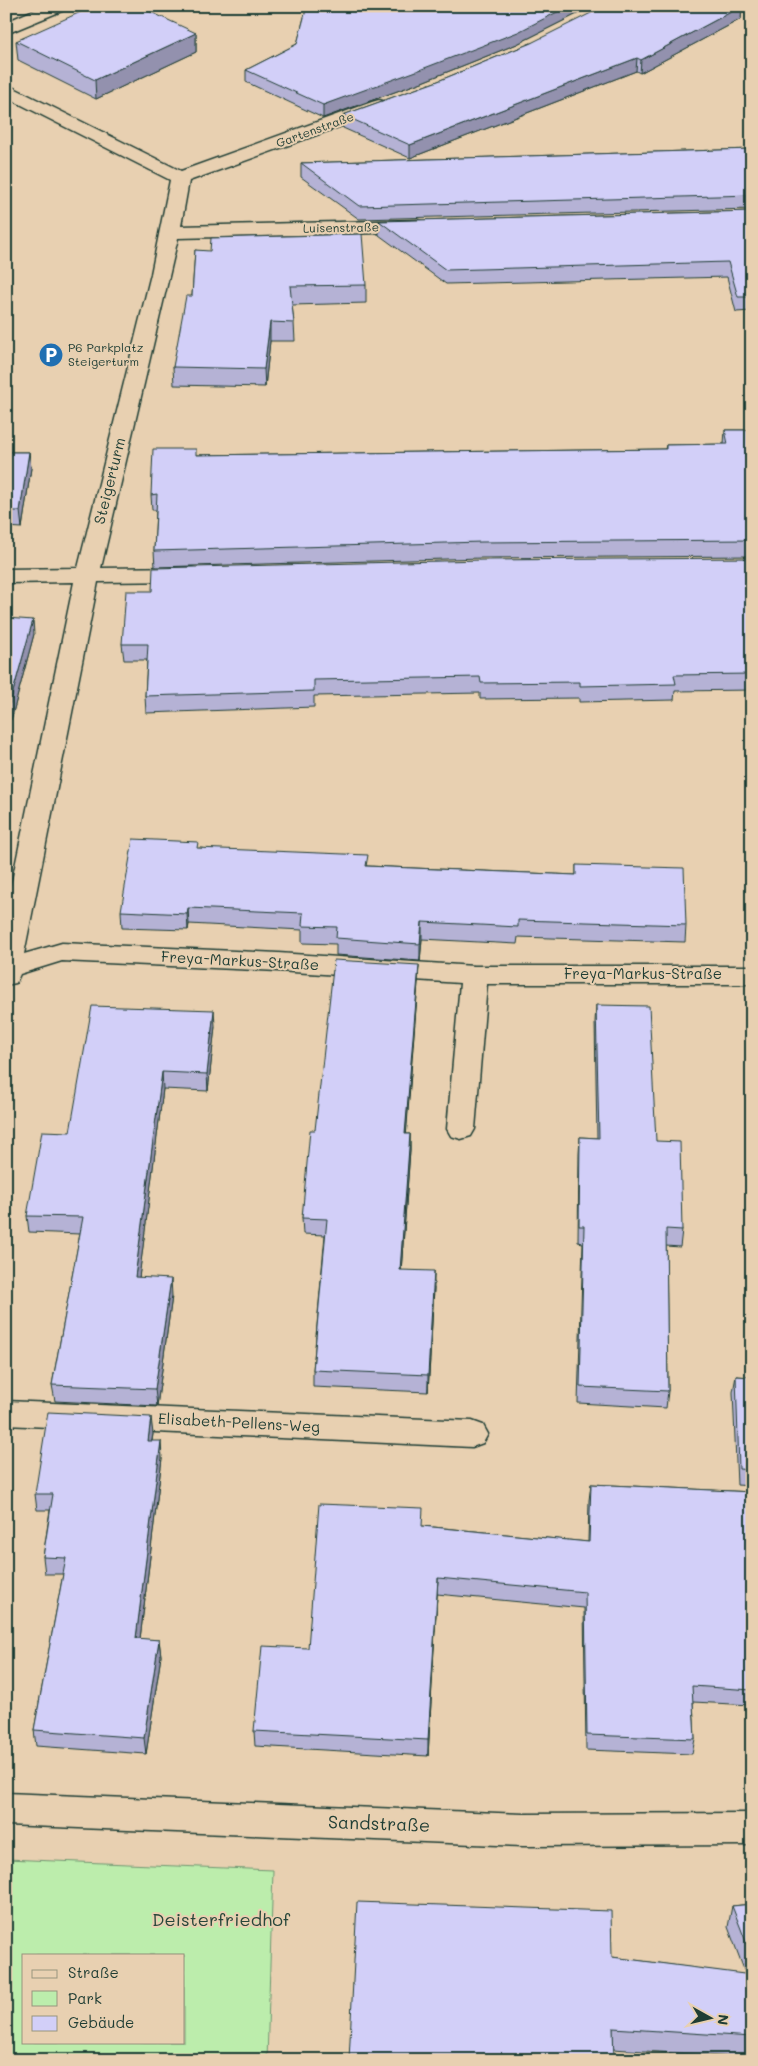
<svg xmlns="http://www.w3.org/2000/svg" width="758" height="2066" font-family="Mali,sans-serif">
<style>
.green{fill:#bcedac;stroke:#6e9570;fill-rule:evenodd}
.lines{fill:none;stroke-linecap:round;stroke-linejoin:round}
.minor-casing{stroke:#1f3d34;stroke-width:3}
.minor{fill:#e8d0b1;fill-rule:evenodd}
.wall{fill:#b5b2d5;stroke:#1f3d34}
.shaded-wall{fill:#9391ae;stroke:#1f3d34}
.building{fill:#d2cff8;stroke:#1f3d34}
.labels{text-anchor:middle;stroke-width:4;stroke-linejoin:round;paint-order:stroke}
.far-street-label{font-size:12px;fill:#1f3d34;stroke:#e8d0b1}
.far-poi-label{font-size:12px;fill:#1f3d34;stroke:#e8d0b1;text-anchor:start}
.street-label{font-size:15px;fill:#1f3d34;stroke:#e8d0b1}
.near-street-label{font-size:18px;fill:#1f3d34;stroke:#e8d0b1}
.near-park-label{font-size:18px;fill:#27463a;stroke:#e8d0b1}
</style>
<rect width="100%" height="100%" fill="#e8d0b1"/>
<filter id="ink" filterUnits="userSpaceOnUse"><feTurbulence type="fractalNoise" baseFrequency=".02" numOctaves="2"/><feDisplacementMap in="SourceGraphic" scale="10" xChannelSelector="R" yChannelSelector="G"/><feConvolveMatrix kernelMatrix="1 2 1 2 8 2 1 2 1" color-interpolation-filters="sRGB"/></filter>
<g filter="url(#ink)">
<path class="green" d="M6,1859L273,1870L267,2060H6ZM24,1955H184V2042H24Z"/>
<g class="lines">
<defs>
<g id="minor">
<polygon points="43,6 67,6 64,10 6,34 6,22"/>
<polygon points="6,84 181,171 372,102 379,100 386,102 388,106 386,110 189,181 181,226 418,220 425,222 428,226 425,230 418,232 178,238 101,568 190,567 198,569 202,574 198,579 190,581 98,582 24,954 62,943 278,953 474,966 752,966 752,984 487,984 475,1129 471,1136 461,1139 451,1136 447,1129 460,983 278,971 62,961 20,974 16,983 6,985 6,910 74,582 6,583 6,569 78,568 151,274 170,180 6,97"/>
<polygon points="6,1401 472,1421 483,1425 488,1434 483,1443 472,1447 6,1425"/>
<polygon points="6,1793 523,1814 752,1813 752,1845 523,1846 6,1825"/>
</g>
</defs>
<use href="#minor" class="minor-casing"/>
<use href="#minor" class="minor"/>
</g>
<g class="wall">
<polygon points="307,6 593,6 517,44 422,82 323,118 246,82 246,70 297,44"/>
<polygon points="742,6 741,19 640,73 636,71 410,158 343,128 343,115 438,81 531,43"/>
<polygon points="196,33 196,52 96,99 18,60 16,41"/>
<polygon points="752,149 752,209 359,219 301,177 301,163"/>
<polygon points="752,211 752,311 736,312 727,277 446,284 379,235 379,221"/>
<polygon points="195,250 366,285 366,303 292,305 294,323 295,341 270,341 265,387 174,385 173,367 192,296"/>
<polygon points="725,430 752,430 752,556 482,558 155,567 154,551 156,510 152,510 151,495 196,455 665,449 666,445 724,444"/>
<polygon points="6,452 29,452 31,468 22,528 6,527"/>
<polygon points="752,558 752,690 675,691 674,700 579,702 579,698 480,699 480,693 314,696 314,707 146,713 145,696 147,660 124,660 122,644 152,591"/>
<polygon points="6,618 34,634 11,720 6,720"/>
<polygon points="199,848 368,866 576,875 576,865 686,925 685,942 518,937 517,944 422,939 420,961 336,955 336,944 302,943 302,930 189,924 188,930 122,928 121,911"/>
<polygon points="418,982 406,1134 410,1134 410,1151 401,1270 434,1288 428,1392 313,1387 313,1370 325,1235 303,1234 302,1218 315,1130"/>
<polygon points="596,1005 656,1141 682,1230 680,1247 666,1246 668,1391 666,1408 578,1403 583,1243 578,1242 579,1154 580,1137 597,1138 595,1022"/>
<polygon points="215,1026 208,1091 163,1089 139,1277 172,1296 157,1406 55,1401 52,1385 80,1234 29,1232 27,1216 70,1132"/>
<polygon points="736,1376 752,1377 752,1486 737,1485 733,1392"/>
<polygon points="153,1434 152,1441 162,1458 140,1639 159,1640 161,1656 146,1754 36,1746 34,1730 63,1574 45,1574 43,1557 50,1510 37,1510 35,1494"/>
<polygon points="591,1484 752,1492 752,1705 693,1702 695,1739 692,1754 586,1750 584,1608 437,1594 428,1756 255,1746 254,1731 308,1648 423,1526 588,1542 589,1500"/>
<polygon points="752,1904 752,2058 613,2049 612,1957 746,1975 728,1927 732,1906"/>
</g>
<g class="shaded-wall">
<polygon points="569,6 593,6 517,44 422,82 323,118 323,105"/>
<polygon points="742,6 741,19 640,73 641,60"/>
<polygon points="196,33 196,52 96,99 95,80"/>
<polygon points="637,58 636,71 410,158 410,145"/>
<polygon points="270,322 270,341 265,387 264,369"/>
<polygon points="29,452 31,468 22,528 20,511"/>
<polygon points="33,620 34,634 11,720 9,706"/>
<polygon points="188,908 189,924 188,930 187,914"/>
<polygon points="422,922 422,939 420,961 420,944"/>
<polygon points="419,965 418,982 405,1151 405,1134"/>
<polygon points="214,1010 215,1026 208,1091 207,1074"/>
<polygon points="162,1072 163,1089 137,1294 135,1277"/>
<polygon points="410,1134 410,1151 400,1286 400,1270"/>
<polygon points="434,1271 434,1288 428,1392 428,1375"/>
<polygon points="171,1279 172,1296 157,1406 155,1389"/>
<polygon points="151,1417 153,1434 149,1457 148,1441"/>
<polygon points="161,1441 162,1458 138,1655 136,1638"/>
<polygon points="438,1578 437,1594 428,1756 428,1740"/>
<polygon points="159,1640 161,1656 146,1754 144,1738"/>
</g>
<g class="building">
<polygon points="94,6 138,6 196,33 95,80 16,41"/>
<polygon points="307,6 569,6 518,32 422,69 323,105 246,70 297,44"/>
<polygon points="605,6 742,6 641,60 637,58 410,145 343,115 438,81 531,43"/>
<polygon points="752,149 752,195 359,206 301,163"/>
<polygon points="752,211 752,297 738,297 728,262 446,270 379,221"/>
<polygon points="362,234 366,285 290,286 294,323 270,322 264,369 173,367 186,296 192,296 195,250 210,251 211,238"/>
<polygon points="725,430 752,430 752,540 482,542 154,551 157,494 151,495 153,449 196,449 196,455 666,449 666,445 728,444"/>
<polygon points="6,452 29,452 20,511 6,511"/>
<polygon points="752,558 752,674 674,675 676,684 580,686 580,682 481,683 480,677 314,680 314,691 145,696 148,644 122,644 126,591 152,591 153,568 483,560"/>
<polygon points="6,618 33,620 9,706 6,705"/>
<polygon points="133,839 198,842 197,848 368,855 366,866 576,875 576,865 684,868 686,925 518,920 518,927 422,922 420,944 336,938 337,927 302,926 303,913 188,908 187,914 121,911"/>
<polygon points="334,960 419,965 405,1134 410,1134 400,1270 434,1271 428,1375 313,1370 327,1219 302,1218 310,1130 315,1130"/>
<polygon points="596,1005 649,1006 656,1141 680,1142 682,1230 666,1229 668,1391 580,1387 584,1226 579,1226 580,1137 599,1138"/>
<polygon points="92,1006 214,1010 207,1074 162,1072 135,1277 171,1279 155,1389 52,1385 83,1217 27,1216 42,1131 70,1132"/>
<polygon points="736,1376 752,1377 752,1470 739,1469"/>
<polygon points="48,1412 151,1417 148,1441 161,1441 136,1638 159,1640 144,1738 34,1730 66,1558 43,1557 53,1494 35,1494"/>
<polygon points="591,1484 752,1492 752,1690 692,1686 695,1739 587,1735 585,1592 438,1578 428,1740 254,1731 262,1646 308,1648 319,1504 423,1508 422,1526 589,1542"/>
<polygon points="357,1902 611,1911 612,1957 752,1975 752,2037 613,2028 614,2060 349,2060"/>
<polygon points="752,1904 752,1957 732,1906"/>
</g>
</g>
<defs>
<symbol id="parking-disc" viewBox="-11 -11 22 22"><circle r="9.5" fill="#1f6fb2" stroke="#e8d0b1"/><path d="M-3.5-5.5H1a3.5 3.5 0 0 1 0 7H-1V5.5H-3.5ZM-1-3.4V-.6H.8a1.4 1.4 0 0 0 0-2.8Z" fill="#fff"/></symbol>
</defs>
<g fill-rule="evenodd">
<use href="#parking-disc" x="37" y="341" width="28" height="28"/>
</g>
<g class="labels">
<g class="far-street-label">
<text transform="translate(315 130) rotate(-20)" y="4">Gartenstraße</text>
<text transform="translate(341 228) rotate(-1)" y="4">Luisenstraße</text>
</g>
<g class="far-poi-label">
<text x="68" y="352">P6 Parkplatz<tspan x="68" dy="14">Steigerturm</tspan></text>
</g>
<g class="street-label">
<text transform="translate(110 481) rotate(-76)" y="5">Steigerturm</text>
<text transform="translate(240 961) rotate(3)" y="5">Freya-Markus-Straße</text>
<text x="643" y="979">Freya-Markus-Straße</text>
<text transform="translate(239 1423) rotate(3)" y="5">Elisabeth-Pellens-Weg</text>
</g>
<g class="near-street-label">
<text transform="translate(379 1824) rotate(2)" y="6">Sandstraße</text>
</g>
<g class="near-park-label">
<text x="221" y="1926">Deisterfriedhof</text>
</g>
</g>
<rect width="758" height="2066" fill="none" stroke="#e8d0b1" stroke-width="25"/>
<rect x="12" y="12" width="733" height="2041" fill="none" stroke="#1f3d34" stroke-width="2" filter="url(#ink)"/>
<rect x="22" y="1954" width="162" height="90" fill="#e8d0b1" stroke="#98957f"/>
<rect x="32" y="1970" width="25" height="8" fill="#e8d0b1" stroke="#98957f"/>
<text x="68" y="1978" font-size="15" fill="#1f3d34">Straße</text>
<rect x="32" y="1991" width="25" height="15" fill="#bcedac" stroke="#98957f"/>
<text x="68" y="2004" font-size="15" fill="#1f3d34">Park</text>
<rect x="32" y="2016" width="25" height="15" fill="#d2cff8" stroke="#98957f"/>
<text x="68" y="2028" font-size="15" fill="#1f3d34">Gebäude</text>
<g transform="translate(710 2018) rotate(98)" stroke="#e8d0b1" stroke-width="4" paint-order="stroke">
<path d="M0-4L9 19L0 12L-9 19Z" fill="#1f3d34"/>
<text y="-8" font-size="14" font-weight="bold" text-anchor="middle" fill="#1f3d34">N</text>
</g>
</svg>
